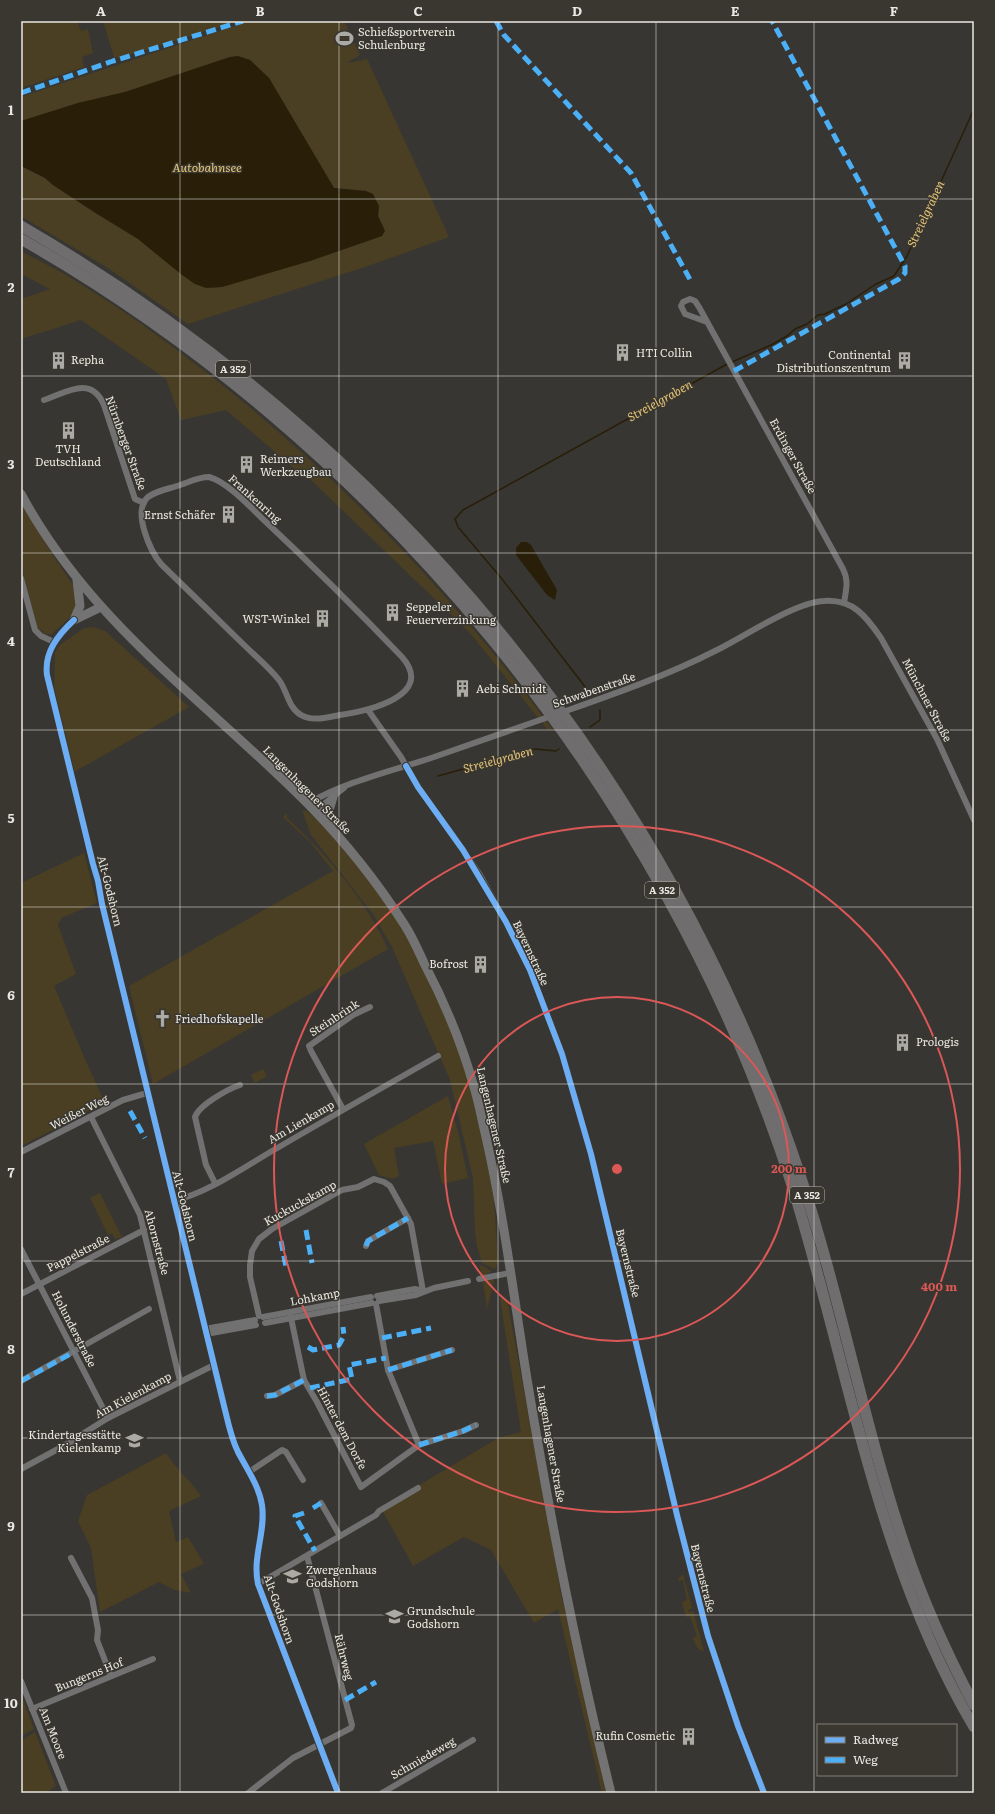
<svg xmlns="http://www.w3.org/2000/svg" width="995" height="1814" font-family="Literata,serif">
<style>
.green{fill:#4a3f22}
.water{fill:#291f08}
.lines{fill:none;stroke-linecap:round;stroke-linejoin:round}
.stream{stroke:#291f08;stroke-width:1.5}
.minor{stroke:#727172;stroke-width:6}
.secondary{stroke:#747373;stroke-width:9}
.motorway{stroke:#6f6d6d;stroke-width:11}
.quiet{stroke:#4cb0f7;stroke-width:5;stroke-dasharray:10 5;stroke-linecap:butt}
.cycleway-casing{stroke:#3a3730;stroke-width:8}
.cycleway{stroke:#6dadf4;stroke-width:6}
.grid{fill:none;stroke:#eae8e3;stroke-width:1;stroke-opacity:0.55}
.ring{fill:none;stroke:#db5857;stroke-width:2}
.labels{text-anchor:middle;stroke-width:3;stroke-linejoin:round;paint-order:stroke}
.shield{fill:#3a3730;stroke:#b5b3ad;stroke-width:1}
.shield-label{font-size:10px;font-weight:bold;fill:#eae8e3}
.poi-label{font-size:11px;fill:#eae8e3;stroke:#3a3730;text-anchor:start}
.street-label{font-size:11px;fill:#eae8e3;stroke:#3a3730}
.water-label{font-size:12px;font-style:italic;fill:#e1c378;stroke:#3a3730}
.centre{fill:#db5857;stroke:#3a3730;stroke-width:2}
.ring-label{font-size:12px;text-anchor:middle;font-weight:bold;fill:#db5857;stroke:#3a3730;stroke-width:3;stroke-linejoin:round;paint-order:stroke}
.neatline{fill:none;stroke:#eae8e3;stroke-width:1.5}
.grid-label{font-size:13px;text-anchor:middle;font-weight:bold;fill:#eae8e3}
</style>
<rect width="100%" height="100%" fill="#383632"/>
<g class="green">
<polygon points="21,21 77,21 81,31 88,29 93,53 82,57 84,67 21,88"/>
<polygon points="103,21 226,22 238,21 120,58 114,57"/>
<polygon points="250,21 344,21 360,55 348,62 349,63 367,59 449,237 368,266 188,324 108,268 21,216 21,166 45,178 53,185 94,212 138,239 195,284 214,288 310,261 382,236 384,227 378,216 379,206 366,191 334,188 269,78 250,60 230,57 125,92 78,103 21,121 21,97"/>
<path d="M21,251C36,260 51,266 66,275C85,287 105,299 124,312C288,425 434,568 552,729L548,730L470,633L310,479L298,472L226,410L181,420L166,379L81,320L21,339V299L50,289L21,274Z"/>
<polygon points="21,503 50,551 75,588 76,608 70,617 52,634 45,634 37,627 21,564"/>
<polygon points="94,627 105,631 189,707 74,772 54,693 55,652 60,645 84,628"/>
<polygon points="303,810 307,811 330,832 369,878 403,928 437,994 472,1087 494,1199 498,1261 495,1269 482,1263 477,1246 475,1231 473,1178 450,1080 392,947 373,914 311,835 303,813"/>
<path d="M287,813V818C326,854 366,900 388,949L153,1084L129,986L333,871L310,842L283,817Z"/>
<polygon points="84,853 97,903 61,918 58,925 76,974 54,986 84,1057 105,1103 21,1146 21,883"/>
<polygon points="263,1069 267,1076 255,1083 251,1075"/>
<polygon points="448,1096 458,1132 468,1178 442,1184 433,1141 394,1148 399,1176 393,1179 379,1175 364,1144"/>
<polygon points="100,1193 122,1237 115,1239 112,1233 108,1235 90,1198"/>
<polygon points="479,1264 492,1271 482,1276"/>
<path d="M491,1280H494C494,1284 488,1304 487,1310L483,1282Z"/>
<polygon points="501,1295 505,1298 508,1305 561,1594 606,1793 602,1793 558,1609 534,1623 491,1550 464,1537 413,1566 381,1508 498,1438 521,1432 500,1299"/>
<path d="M166,1453C176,1469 190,1480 201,1496L169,1511L176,1542L188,1537L204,1564L181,1574L191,1593L175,1590L159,1582L100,1612L91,1548L78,1521L87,1495Z"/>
<path d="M683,1574L692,1608L688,1610L689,1612L693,1611L704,1651C697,1650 695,1644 693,1638L697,1636L690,1616L686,1617L682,1602L687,1600L683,1580L678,1581V1579Z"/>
<polygon points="21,1694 34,1729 21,1736"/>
<polygon points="35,1732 56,1786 45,1793 21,1793 21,1741"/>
</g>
<g class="water">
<polygon points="238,56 250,60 269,78 334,188 366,191 373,194 379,206 378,216 385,231 382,236 310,261 222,287 206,288 195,284 182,275 138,239 94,212 53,185 45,178 21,166 21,121 78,103 125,92 230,57"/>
<polygon points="521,542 527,542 531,545 557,590 555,600 547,595 516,555 516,548"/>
</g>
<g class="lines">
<g class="stream">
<polyline points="732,362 771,345 787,336 795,329 807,324 818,315 825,314 846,304 876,284 894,276 907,256 974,109"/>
<polyline points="586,688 502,579 458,527 455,519 463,510 729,363"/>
<polyline points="590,727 600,720 600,710"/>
<polyline points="438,776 535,749 556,751 559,749"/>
</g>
<g class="minor">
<path d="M707,322L685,314L681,306L683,302L690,299L695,301L699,307L843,569C849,581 846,590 844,603"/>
<path d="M44,400C67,392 91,375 104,405L135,499L144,503"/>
<path d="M209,477C228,482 252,509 266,522C313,566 358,611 402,657C436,696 367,711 340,715C328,717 312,722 301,715C288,708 287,690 279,680C268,666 254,655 242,643C215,617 188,590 161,564C150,551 132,511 148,497C156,491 168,489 177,486C187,483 198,477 209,477Z"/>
<polyline points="21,578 35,630 41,636 54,642"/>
<path d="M74,620C58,635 44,652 47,675L93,864L98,881L102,904L226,1414C229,1427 232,1440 238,1452C247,1469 259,1486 262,1505C266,1532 252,1557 258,1584L338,1793"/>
<polyline points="368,710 401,757 418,787 451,832 480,875 506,922 530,970 562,1054 591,1154 677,1515 708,1636 738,1726 764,1793"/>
<path d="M307,804C346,781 392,771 434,757C477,742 520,727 563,712C614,694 666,676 715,651C742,638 795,602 824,601C853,599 866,616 881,638L937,739L974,820"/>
<polyline points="315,811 344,788"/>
<polyline points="343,1109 311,1051 309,1046 353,1015 370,1007"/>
<polyline points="91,1117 140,1215 180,1381"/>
<polyline points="21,1152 123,1100 147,1093"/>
<path d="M215,1183L206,1165L195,1117C199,1105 228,1089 240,1085"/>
<path d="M173,1201C209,1193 247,1165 279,1147C332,1116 385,1086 438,1056"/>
<polyline points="366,1246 368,1241 408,1218"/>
<polyline points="21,1249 108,1418"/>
<polyline points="479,1279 510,1273"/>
<polyline points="21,1294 144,1230"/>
<polyline points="377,1296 415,1289 423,1291"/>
<polyline points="379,1301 416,1295 434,1288 468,1281"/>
<polyline points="290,1313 304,1380 317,1402 361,1487 419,1445 388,1370 376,1304"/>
<polyline points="259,1316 250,1277 250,1265 252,1251 259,1239 272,1229 342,1190 358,1187 374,1179 384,1182 390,1186 411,1224 423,1291"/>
<polyline points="263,1317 371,1297"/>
<polyline points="265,1323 372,1303"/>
<polyline points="205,1329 255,1320"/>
<polyline points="206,1334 256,1325"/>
<polyline points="388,1370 452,1350"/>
<polyline points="21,1381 149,1309"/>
<polyline points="267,1396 275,1395 304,1380"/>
<polyline points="419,1445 463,1431 476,1425"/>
<polyline points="21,1469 82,1436 84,1433 108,1418 214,1365"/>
<polyline points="249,1472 282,1450 286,1452 303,1480"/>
<polyline points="321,1503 340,1536"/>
<polyline points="71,1558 92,1598 98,1630 97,1640 111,1676"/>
<polyline points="258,1584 376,1515 379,1511 418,1488"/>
<polyline points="21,1681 66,1793"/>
<polyline points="32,1709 153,1659"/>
<polyline points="248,1793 293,1758 351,1728 352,1725 307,1556"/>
<polyline points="382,1793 473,1740"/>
</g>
<g class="secondary">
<path d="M21,494C92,626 210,704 312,808C346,843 377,882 404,924C412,936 418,950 424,963C445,1003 462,1044 474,1087C479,1103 482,1121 486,1137C504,1217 514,1298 527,1379C550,1518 577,1656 611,1793"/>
<polyline points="74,620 80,606 77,580"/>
<polyline points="74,620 101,607"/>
<polyline points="331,828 328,814 333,797"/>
</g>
<g class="motorway">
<path d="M21,226C386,437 669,776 801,1178C841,1299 864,1426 905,1547C923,1602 947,1654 974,1705"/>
<path d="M21,239C378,442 665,791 791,1182C849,1365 875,1560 974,1727"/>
</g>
<g class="quiet">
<polyline points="496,21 504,35 631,173 692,283"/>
<polyline points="21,93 113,61 243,21"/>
<polyline points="734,371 899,279 905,273 905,266 772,21"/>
<polyline points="130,1111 145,1138"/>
<polyline points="306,1230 312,1263"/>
<polyline points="281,1241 286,1267"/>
<polyline points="366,1246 368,1241 408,1218"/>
<polyline points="382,1338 431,1328"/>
<polyline points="308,1347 313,1350 339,1345 344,1336 343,1327"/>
<polyline points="388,1370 452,1350"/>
<polyline points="21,1381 74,1352"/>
<polyline points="310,1388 352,1379 349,1365 386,1358"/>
<polyline points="267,1396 275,1395 304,1380"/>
<polyline points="419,1445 463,1431 476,1425"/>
<polyline points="313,1508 321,1503"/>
<polyline points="304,1513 295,1516 315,1551"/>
<polyline points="345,1700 376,1682"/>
</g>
<defs>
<g id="cycleway">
<path d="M74,620C58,635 44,652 47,675L93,864L98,881L102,904L226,1414C229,1427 232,1440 238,1452C247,1469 259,1486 262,1505C266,1532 252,1557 258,1584L338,1793"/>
<polyline points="406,766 418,787 463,850 506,922 530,970 562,1054 591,1154 677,1515 708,1636 738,1726 764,1793"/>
</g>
</defs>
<use href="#cycleway" class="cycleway-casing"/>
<use href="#cycleway" class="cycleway"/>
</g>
<path class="grid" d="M180,21V1793M339,21V1793M498,21V1793M656,21V1793M814,21V1793M21,199H974M21,376H974M21,553H974M21,730H974M21,907H974M21,1084H974M21,1261H974M21,1438H974M21,1615H974"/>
<g class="ring">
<circle cx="617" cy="1169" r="172"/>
<circle cx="617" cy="1169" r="343"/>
</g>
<defs>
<symbol id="stadium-bare" viewBox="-9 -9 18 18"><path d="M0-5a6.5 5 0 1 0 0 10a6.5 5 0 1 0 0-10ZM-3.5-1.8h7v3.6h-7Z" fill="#acaaa5" stroke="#3a3730" stroke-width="2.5" paint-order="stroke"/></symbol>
<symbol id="building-bare" viewBox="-9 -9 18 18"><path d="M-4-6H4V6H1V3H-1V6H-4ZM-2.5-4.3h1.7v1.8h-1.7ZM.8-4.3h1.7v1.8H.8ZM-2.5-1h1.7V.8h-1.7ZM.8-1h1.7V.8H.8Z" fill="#acaaa5" stroke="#3a3730" stroke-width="2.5" paint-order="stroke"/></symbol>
<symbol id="church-bare" viewBox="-9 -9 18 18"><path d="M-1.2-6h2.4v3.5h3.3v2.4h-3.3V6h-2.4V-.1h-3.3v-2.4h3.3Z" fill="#acaaa5" stroke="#3a3730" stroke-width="2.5" paint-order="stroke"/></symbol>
<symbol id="school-bare" viewBox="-9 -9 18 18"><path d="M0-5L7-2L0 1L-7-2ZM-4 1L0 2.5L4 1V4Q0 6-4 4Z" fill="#acaaa5" stroke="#3a3730" stroke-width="2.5" paint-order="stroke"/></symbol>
</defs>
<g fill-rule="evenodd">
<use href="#stadium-bare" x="332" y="26" width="25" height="25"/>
<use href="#building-bare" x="610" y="340" width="25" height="25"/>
<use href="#building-bare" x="46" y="348" width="25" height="25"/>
<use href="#building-bare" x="892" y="348" width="25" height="25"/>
<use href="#building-bare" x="56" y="418" width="25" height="25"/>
<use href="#building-bare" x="234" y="452" width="25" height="25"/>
<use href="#building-bare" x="216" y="502" width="25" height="25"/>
<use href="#building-bare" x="380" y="600" width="25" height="25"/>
<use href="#building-bare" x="310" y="606" width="25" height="25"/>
<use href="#building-bare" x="450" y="676" width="25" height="25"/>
<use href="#building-bare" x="468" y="952" width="25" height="25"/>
<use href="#church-bare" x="150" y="1006" width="25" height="25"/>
<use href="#building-bare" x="890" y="1030" width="25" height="25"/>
<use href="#school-bare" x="122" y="1428" width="25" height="25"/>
<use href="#school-bare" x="280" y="1564" width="25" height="25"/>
<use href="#school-bare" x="382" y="1604" width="25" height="25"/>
<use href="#building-bare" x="676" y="1724" width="25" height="25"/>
</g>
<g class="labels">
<g class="shield">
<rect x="216" y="361" width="34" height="16" rx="3"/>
<rect x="645" y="882" width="34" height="16" rx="3"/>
<rect x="790" y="1187" width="34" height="16" rx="3"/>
</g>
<g class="shield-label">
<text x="233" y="373">A 352</text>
<text x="662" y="894">A 352</text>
<text x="807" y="1199">A 352</text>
</g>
<g class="poi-label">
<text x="358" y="36">Schießsportverein<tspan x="358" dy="13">Schulenburg</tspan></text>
<text x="636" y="357">HTI Collin</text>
<text x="891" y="359" text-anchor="end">Continental<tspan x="891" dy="13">Distributionszentrum</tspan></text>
<text x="71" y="364">Repha</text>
<text x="68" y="453" text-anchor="middle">TVH<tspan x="68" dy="13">Deutschland</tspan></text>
<text x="260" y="463">Reimers<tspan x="260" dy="13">Werkzeugbau</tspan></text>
<text x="215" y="519" text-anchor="end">Ernst Schäfer</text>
<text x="406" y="611">Seppeler<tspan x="406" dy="13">Feuerverzinkung</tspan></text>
<text x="310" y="623" text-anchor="end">WST-Winkel</text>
<text x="476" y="693">Aebi Schmidt</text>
<text x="468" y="968" text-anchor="end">Bofrost</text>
<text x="175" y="1023">Friedhofskapelle</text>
<text x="916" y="1046">Prologis</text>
<text x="121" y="1439" text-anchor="end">Kindertagesstätte<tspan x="121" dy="13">Kielenkamp</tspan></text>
<text x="306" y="1574">Zwergenhaus<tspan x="306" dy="13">Godshorn</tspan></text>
<text x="407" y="1615">Grundschule<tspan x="407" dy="13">Godshorn</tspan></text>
<text x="675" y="1740" text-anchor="end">Rufin Cosmetic</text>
</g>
<g class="street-label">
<text transform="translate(126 443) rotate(70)" y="4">Nürnberger Straße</text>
<text transform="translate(793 456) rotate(61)" y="4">Erdinger Straße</text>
<text transform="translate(255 499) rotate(42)" y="4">Frankenring</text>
<text transform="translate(594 690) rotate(-19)" y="4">Schwabenstraße</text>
<text transform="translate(927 700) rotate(62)" y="4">Münchner Straße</text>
<text transform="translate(307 790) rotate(45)" y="4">Langenhagener Straße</text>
<text transform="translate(110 891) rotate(76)" y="4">Alt-Godshorn</text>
<text transform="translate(531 953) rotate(65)" y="4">Bayernstraße</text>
<text transform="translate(334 1018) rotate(-33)" y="4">Steinbrink</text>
<text transform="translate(79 1112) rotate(-27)" y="4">Weißer Weg</text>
<text transform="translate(301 1122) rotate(-30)" y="4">Am Lienkamp</text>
<text transform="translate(494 1125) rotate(77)" y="4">Langenhagener Straße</text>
<text transform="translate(300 1203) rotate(-29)" y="4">Kuckuckskamp</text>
<text transform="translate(185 1206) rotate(76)" y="4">Alt-Godshorn</text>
<text transform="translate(157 1242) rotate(75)" y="4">Ahornstraße</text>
<text transform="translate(78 1253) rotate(-27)" y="4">Pappelstraße</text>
<text transform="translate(628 1263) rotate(76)" y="4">Bayernstraße</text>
<text transform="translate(315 1297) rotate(-11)" y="4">Lohkamp</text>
<text transform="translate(74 1329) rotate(63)" y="4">Holunderstraße</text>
<text transform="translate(133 1395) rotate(-28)" y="4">Am Kielenkamp</text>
<text transform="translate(342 1428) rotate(62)" y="4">Hinter dem Dorfe</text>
<text transform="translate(551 1444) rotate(80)" y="4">Langenhagener Straße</text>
<text transform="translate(703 1578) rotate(76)" y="4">Bayernstraße</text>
<text transform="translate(279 1609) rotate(71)" y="4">Alt-Godshorn</text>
<text transform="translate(344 1657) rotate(76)" y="4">Rährweg</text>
<text transform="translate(89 1675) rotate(-22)" y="4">Bungerns Hof</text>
<text transform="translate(53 1733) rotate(68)" y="4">Am Moore</text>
<text transform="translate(423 1758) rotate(-30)" y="4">Schmiedeweg</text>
</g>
<g class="water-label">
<text x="207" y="172">Autobahnsee</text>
<text transform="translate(926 214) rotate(-65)" y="4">Streielgraben</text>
<text transform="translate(660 401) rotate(-29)" y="4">Streielgraben</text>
<text transform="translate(498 760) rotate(-15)" y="4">Streielgraben</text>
</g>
</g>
<circle cx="617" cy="1169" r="6" class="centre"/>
<g class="ring-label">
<text x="789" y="1173">200 m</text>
<text x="939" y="1291">400 m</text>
</g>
<rect width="995" height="1814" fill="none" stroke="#3a3730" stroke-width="44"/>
<rect x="817" y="1724" width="140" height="52" fill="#3a3730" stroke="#807e78"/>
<rect x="825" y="1737" width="20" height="6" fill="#6dadf4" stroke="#807e78"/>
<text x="853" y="1744" font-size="12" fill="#eae8e3">Radweg</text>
<rect x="825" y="1757" width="20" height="6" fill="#4cb0f7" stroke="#807e78"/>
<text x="853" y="1764" font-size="12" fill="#eae8e3">Weg</text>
<rect x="22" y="22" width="951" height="1770" class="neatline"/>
<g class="grid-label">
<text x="101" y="16">A</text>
<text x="260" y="16">B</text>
<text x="418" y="16">C</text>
<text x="577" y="16">D</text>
<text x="735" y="16">E</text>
<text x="894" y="16">F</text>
<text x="11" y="115">1</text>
<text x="11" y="292">2</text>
<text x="11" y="469">3</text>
<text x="11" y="646">4</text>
<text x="11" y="823">5</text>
<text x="11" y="1000">6</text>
<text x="11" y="1177">7</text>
<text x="11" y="1354">8</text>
<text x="11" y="1531">9</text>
<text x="11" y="1708">10</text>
</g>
</svg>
